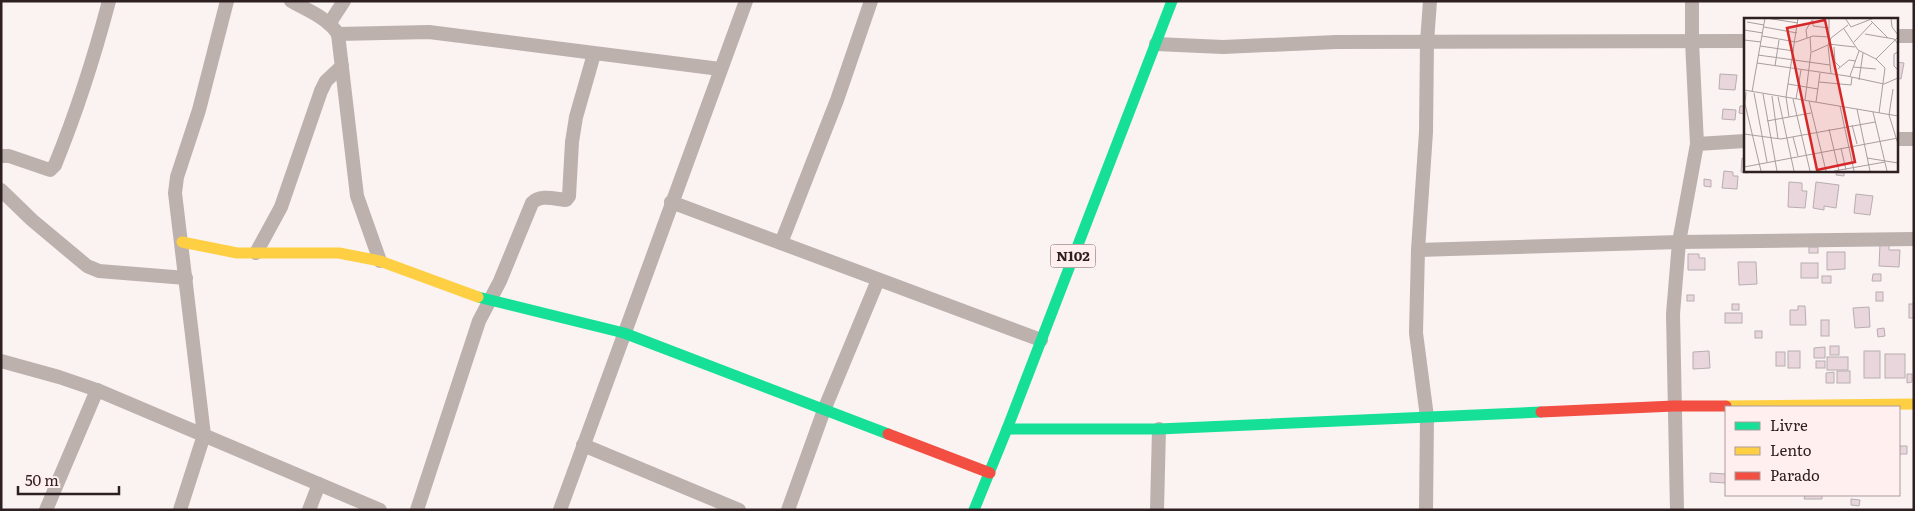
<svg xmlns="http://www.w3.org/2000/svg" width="1915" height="511" font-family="Literata,serif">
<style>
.building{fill:#e9d5dc;stroke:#b8aeb1}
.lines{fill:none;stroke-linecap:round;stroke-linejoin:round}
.street{stroke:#bcb1ad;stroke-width:14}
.fast{stroke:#16e098;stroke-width:11}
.slow{stroke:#ffcf43;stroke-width:11}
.jam{stroke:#f24e42;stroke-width:11}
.labels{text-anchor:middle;stroke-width:4.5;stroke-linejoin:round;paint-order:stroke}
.shield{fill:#ffefee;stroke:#6d5e5e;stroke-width:1}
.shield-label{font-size:14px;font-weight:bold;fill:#2e2020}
.inset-road{fill:none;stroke:#a99e9e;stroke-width:1}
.view{fill:#d62828;fill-opacity:0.15;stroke:#d62828;stroke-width:2.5}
.inset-edge{fill:none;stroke:#2e2020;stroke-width:2.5}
</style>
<rect width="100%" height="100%" fill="#fbf2f2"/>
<g class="building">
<polygon points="1896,62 1904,63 1901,79 1897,78 1896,81"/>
<polygon points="1720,74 1737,75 1735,90 1719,89"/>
<polygon points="1740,106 1745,106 1745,114 1739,113"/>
<polygon points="1723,109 1736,110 1735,120 1722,119"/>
<polygon points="1742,158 1745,159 1745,170 1748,170 1748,173 1741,172"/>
<polygon points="1837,170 1844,170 1844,176 1836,175"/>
<polygon points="1724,171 1733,172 1733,176 1738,176 1737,189 1722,188"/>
<polygon points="1704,179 1711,180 1711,187 1704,186"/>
<polygon points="1789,182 1802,183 1802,191 1807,191 1805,208 1788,207"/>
<polygon points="1816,182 1839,185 1836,208 1824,206 1824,210 1813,208"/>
<polygon points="1856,194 1873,196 1870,215 1854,213"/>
<polygon points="1880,244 1889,245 1889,250 1900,250 1899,267 1879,266"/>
<rect x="1809" y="247" width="9" height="6"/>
<polygon points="1827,252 1845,252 1845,269 1827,270"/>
<polygon points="1688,254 1699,254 1699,258 1705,258 1705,270 1688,270"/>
<polygon points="1738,262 1756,262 1757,284 1739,285"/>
<rect x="1801" y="263" width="17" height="15"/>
<polygon points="1873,274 1881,274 1881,281 1872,281"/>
<rect x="1822" y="276" width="9" height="7"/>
<rect x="1876" y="292" width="7" height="9"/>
<rect x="1687" y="295" width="7" height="6"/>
<rect x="1732" y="304" width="7" height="6"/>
<rect x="1909" y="304" width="5" height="14"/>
<polygon points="1798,306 1805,306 1806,325 1790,325 1790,310 1798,310"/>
<polygon points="1869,307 1870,327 1855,328 1853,308"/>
<rect x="1725" y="313" width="17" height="10"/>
<rect x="1821" y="320" width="8" height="16"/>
<polygon points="1884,328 1885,336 1878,337 1877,329"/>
<rect x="1755" y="331" width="7" height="7"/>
<rect x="1830" y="346" width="9" height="9"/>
<polygon points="1825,347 1825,358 1814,358 1814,348"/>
<polygon points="1709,351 1710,368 1693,369 1693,352"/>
<rect x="1788" y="351" width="12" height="17"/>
<rect x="1864" y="351" width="16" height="27"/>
<rect x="1776" y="352" width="9" height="14"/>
<rect x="1885" y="354" width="20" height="24"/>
<rect x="1827" y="357" width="21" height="13"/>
<rect x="1816" y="361" width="9" height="7"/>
<rect x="1837" y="371" width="13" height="12"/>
<polygon points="1834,372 1834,383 1826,383 1826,373"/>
<polygon points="1907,374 1912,374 1912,382 1907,383"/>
<polygon points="1900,446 1907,446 1907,454 1899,454"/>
<polygon points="1710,473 1726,474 1726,483 1710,482"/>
<polygon points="1805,495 1822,495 1822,499 1804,499"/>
<polygon points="1851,499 1860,500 1859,506 1851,505"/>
</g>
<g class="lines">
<g class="street">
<path d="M291,1C307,10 328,18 338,34L357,196L380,261"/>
<polyline points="329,24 344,1"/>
<polyline points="338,34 429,32 720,69"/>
<polyline points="1896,36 1914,36"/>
<polyline points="1156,44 1223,47 1336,42 1745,41"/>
<polyline points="1896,139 1914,139"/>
<polyline points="1697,144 1745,141"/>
<path d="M1,156H9L50,170L55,165C77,111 94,58 109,1"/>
<polyline points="1,190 32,220 87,266 99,271 186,278"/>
<polyline points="671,202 1041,340"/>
<polyline points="781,243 837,100 871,1"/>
<polyline points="1418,250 1679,242 1914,239"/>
<polyline points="256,253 281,207 321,91 326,81 342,66"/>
<polyline points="1,361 59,377 97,390 380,510"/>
<polyline points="583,445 739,510"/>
<polyline points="46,510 97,390"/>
<polyline points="180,510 204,435 175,193 177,177 199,110 227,1"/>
<polyline points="309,510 319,484"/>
<path d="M417,510L479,321L500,281L532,203C540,194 555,199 566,200L569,196L572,142L576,117L594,54"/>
<polyline points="560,510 746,1"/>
<polyline points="788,510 824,410 878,280"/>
<polyline points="1157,510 1159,429"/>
<polyline points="1426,510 1427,417 1416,333 1418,250 1426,132 1427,42 1430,1"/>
<polyline points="1677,510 1673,314 1679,242 1697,144 1692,41 1692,1"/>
</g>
<g class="fast">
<polyline points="478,297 624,333 888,434"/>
<polyline points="1007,429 1159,429 1541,412"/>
<polyline points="974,510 1007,429 1172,1"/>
</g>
<g class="slow">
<polyline points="182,242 237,253 339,253 380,261 478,297"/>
<polyline points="1726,406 1914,404"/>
</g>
<g class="jam">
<polyline points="1541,412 1674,406 1726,406"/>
<polyline points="888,434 990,473"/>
</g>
</g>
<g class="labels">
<rect class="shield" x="1050.5" y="244.5" width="45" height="23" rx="4"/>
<g class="shield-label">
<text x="1073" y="261">N102</text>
</g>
</g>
<g transform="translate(1744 18)">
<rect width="154" height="154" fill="#fbf2f2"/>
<path class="inset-road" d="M22,0L54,5M101,0L107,9L130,0M147,0L148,9L154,17M69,2V8L85,10M127,3L144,20M3,4L20,7M20,9L53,15M100,11L114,32L132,41L141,50L135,95M0,12L19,15M121,16L150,21L154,26M18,18L52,24L69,18L85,19M85,19V0M63,20L62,12L68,2M0,22L17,24M110,24L128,5M84,26L111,29M84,27L87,56M16,28L50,33M90,29L91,44L96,49M68,34L84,27L87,20L104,7M14,37L86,47M132,41L154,19M13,45L103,58L140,66L154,60M31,48L35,22M109,49L132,51M94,51L105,42L112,43M153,51L150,48V36L154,34M106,58L115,33M115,62L119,35M75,64L107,67L108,59M44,66L74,71M149,71L145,97L154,126M0,72L154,98M2,74L1,86L17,153M8,74L21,0M10,75L23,144M19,76L33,153M28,78L34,121M34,79L50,153M49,81L66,153M52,81L57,52M61,82L67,34L66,19M65,83L82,153M72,84L76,55M96,88L110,153M113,91L126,153M129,94L143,153M45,99L42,79L54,0M23,103L67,95M108,107L113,126M85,111L95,153M0,116L37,121L131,104M49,119L54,138M97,130L102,152M123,140L154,145M0,149L154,120M90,153L141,144"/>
<path class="view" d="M81,2L111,144L73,152L43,10Z"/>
<rect width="154" height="154" class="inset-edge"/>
</g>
<rect width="1915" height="511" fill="none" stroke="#2e2020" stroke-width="5"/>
<rect x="1725" y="406" width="175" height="90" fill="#ffefee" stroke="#ab9c9c"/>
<rect x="1735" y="422" width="25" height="8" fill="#16e098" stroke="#ab9c9c"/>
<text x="1770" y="431" font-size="15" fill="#2e2020">Livre</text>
<rect x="1735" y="447" width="25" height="8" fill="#ffcf43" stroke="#ab9c9c"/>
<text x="1770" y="456" font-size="15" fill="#2e2020">Lento</text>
<rect x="1735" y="472" width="25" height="8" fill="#f24e42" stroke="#ab9c9c"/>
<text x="1770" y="481" font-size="15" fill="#2e2020">Parado</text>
<path d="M18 486v8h101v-8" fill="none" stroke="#2e2020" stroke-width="2.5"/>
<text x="25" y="486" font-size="15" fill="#2e2020" stroke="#ffefee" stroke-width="4" paint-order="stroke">50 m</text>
</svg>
